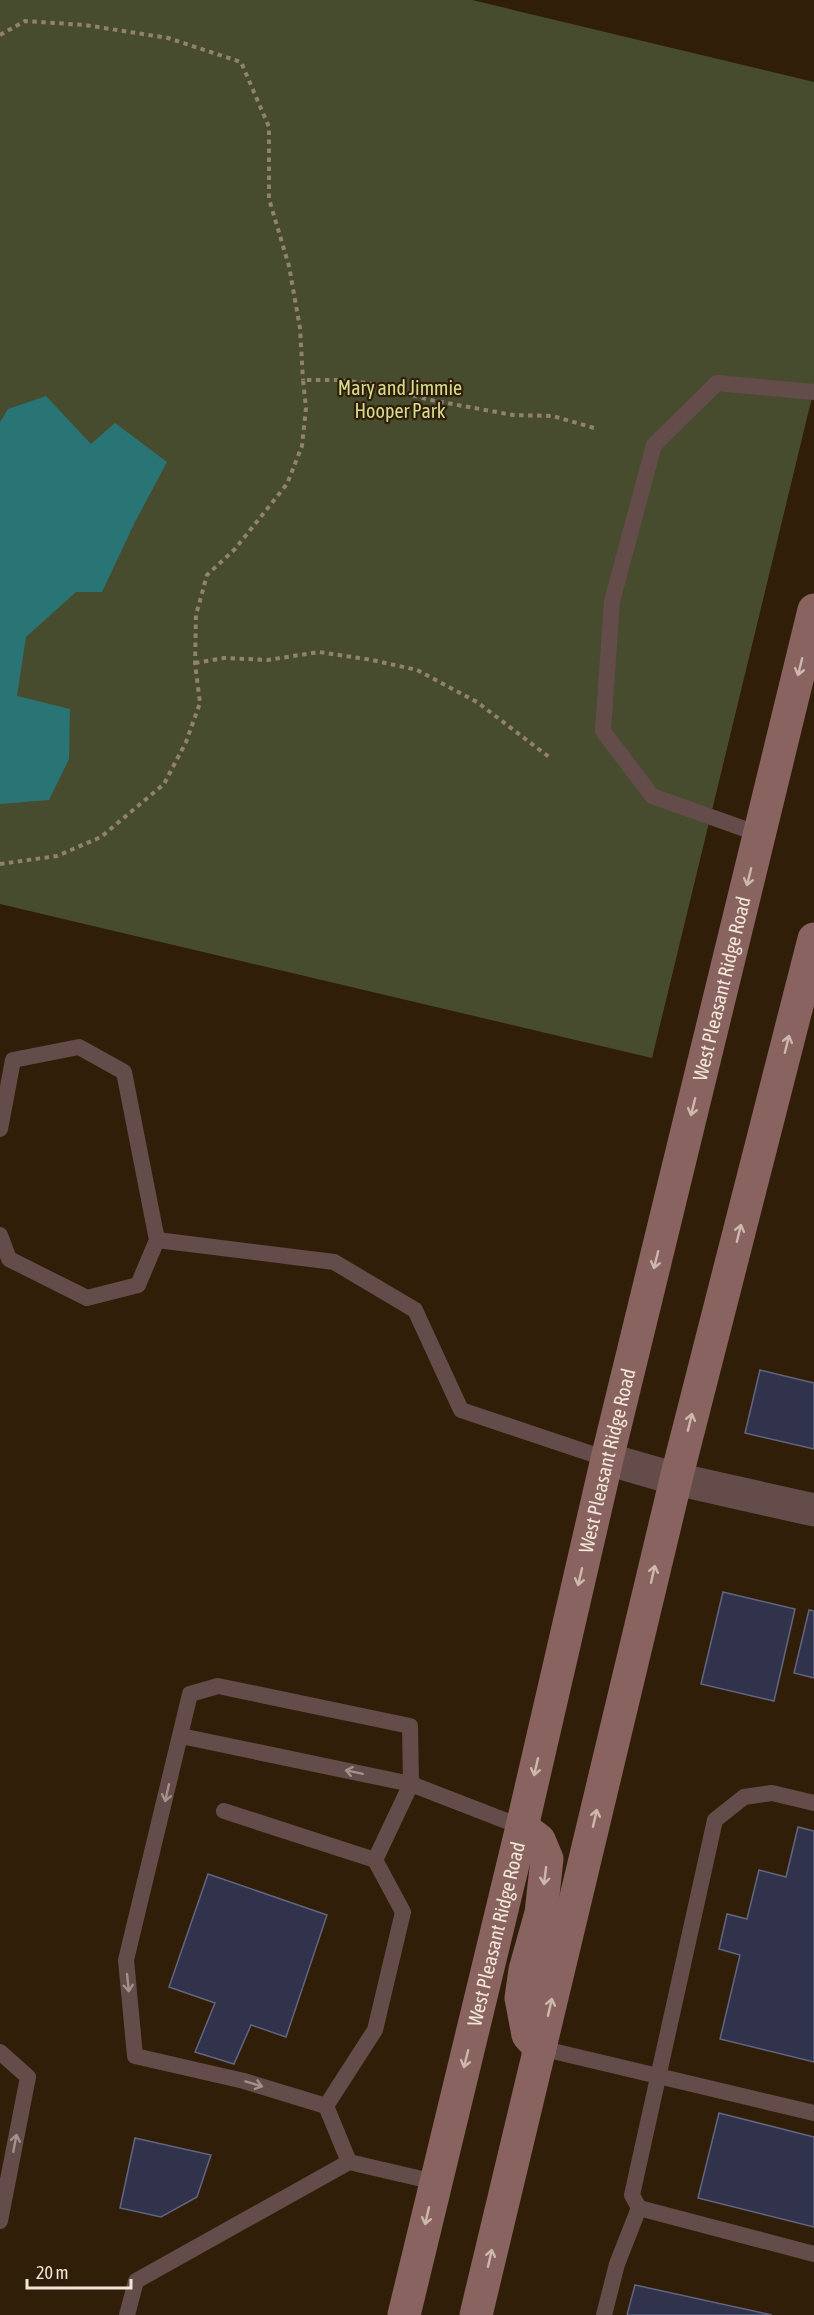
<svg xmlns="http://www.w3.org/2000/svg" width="814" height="2315" font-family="'Asap Condensed',sans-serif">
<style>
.green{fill:#484c2e}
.water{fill:#297474}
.building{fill:#31324c;stroke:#626581;stroke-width:1.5}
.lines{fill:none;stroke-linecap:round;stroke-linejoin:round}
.path{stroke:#91816f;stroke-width:4;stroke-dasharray:4.5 4.5;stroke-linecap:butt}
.lane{stroke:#644c4a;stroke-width:16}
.street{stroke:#644c4a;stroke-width:33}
.secondary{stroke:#89635f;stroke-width:33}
.oneway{stroke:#cdb8ae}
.oneway2{stroke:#a4918a}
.labels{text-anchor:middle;stroke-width:4.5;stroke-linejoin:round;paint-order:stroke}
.park-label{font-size:20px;fill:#d3df8f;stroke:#311e08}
.street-label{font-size:20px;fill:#f2e6d8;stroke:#311e08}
</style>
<rect width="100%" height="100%" fill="#311e08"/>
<polygon class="green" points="0,0 472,0 814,82 814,389 652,1058 0,904"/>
<polygon class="water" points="46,396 91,444 115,423 167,462 135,522 102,592 76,592 26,637 17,696 70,709 69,759 49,800 0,804 0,422 8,409"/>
<g class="building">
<polygon points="760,1370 814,1383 814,1449 745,1433"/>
<polygon points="723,1592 795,1609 774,1701 701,1684"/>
<polygon points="809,1610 814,1611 814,1678 794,1673"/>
<polygon points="798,1827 814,1831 814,2062 720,2039 740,1955 719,1949 727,1914 747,1919 759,1870 786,1877"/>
<polygon points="208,1874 327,1915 286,2037 251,2025 234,2064 195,2052 215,2003 169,1987"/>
<polygon points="719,2113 814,2137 814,2227 698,2198"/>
<polygon points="135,2138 211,2155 197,2197 161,2217 120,2208"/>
<polygon points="635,2285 772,2315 627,2315"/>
</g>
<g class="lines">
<g class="path">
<polyline points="0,35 25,21 85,25 168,38 241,62 269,127 269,199 289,266 300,328 303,380"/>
<polyline points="195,663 224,658 268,660 319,652 372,660 417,670 477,702 549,757"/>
<polyline points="0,864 57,856 101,837 164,784 186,742 200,703 195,663 196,615 207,575 235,549 287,484 302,446 306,408 303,380 336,380 368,383 430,400 513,415 553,416 594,428"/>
</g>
<g class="lane">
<polyline points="759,834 652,796 603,731 612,601 654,445 717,383 814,392"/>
<polyline points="0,1129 13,1060 79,1047 124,1072 157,1240 138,1285 87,1298 9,1259 0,1235"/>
<polyline points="157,1240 334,1262 415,1310 461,1410 607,1459"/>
<polyline points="181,1736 411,1784 375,1860"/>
<polyline points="814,1803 772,1793 744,1797 715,1820 632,2195 639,2208 814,2254"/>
<polyline points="224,1811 375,1860 403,1912 375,2030 326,2106"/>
<polyline points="540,2048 814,2113"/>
<polyline points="0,2052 28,2077 0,2221"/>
<polyline points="326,2106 244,2081 135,2056 126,1960 190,1694 218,1686 410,1726 411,1784 522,1827"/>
<polyline points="326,2106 349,2162 435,2182"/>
<polyline points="127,2315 136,2281 349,2162"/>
<polyline points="604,2315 617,2264 639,2208"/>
</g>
<polyline class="street" points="607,1459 676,1479 814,1510"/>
<g class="secondary">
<polyline points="522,1827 539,1840 547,1859 541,1913 525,1970 521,1998 528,2035 540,2048"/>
<path id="s1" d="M404,2315L522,1827L607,1459L814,610"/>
<polyline points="476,2315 676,1479 814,939"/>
</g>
</g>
<defs><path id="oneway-shaft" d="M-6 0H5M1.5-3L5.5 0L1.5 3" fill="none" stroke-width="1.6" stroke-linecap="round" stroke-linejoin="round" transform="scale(1.5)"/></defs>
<g class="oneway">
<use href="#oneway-shaft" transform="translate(800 667) rotate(104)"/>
<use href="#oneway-shaft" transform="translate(749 877) rotate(104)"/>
<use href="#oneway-shaft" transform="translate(787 1044) rotate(-76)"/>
<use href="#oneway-shaft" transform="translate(693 1107) rotate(104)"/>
<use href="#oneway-shaft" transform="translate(739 1233) rotate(-76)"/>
<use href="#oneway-shaft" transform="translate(656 1260) rotate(104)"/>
<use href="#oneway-shaft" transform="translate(690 1422) rotate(-76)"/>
<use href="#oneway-shaft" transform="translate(653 1574) rotate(-77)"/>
<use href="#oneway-shaft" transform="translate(580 1577) rotate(103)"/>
<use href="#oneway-shaft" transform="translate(536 1767) rotate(103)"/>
<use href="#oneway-shaft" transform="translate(595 1818) rotate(-77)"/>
<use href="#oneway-shaft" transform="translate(545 1876) rotate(97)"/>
<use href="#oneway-shaft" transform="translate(550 2007) rotate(-77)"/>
<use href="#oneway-shaft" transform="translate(466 2059) rotate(104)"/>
<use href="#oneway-shaft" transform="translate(427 2216) rotate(103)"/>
<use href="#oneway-shaft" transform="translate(490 2258) rotate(-77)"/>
</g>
<g class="oneway2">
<use href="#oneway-shaft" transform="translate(354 1772) rotate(-168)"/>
<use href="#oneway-shaft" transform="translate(167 1793) rotate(103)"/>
<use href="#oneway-shaft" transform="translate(128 1983) rotate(84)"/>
<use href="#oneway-shaft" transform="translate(254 2084) rotate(17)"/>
<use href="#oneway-shaft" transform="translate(15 2143) rotate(-79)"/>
</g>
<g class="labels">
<g class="park-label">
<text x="400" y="395">Mary and Jimmie<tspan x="400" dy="23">Hooper Park</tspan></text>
</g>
<g class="street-label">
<text dy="7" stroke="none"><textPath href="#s1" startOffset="1364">West Pleasant Ridge Road</textPath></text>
<text dy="7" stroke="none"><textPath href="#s1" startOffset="878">West Pleasant Ridge Road</textPath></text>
<text dy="7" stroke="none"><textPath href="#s1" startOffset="392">West Pleasant Ridge Road</textPath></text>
</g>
</g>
<path d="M27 2279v9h104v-9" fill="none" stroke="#f2e6d8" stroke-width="3"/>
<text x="36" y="2279" font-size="18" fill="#f2e6d8" stroke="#311e08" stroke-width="4.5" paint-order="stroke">20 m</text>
</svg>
